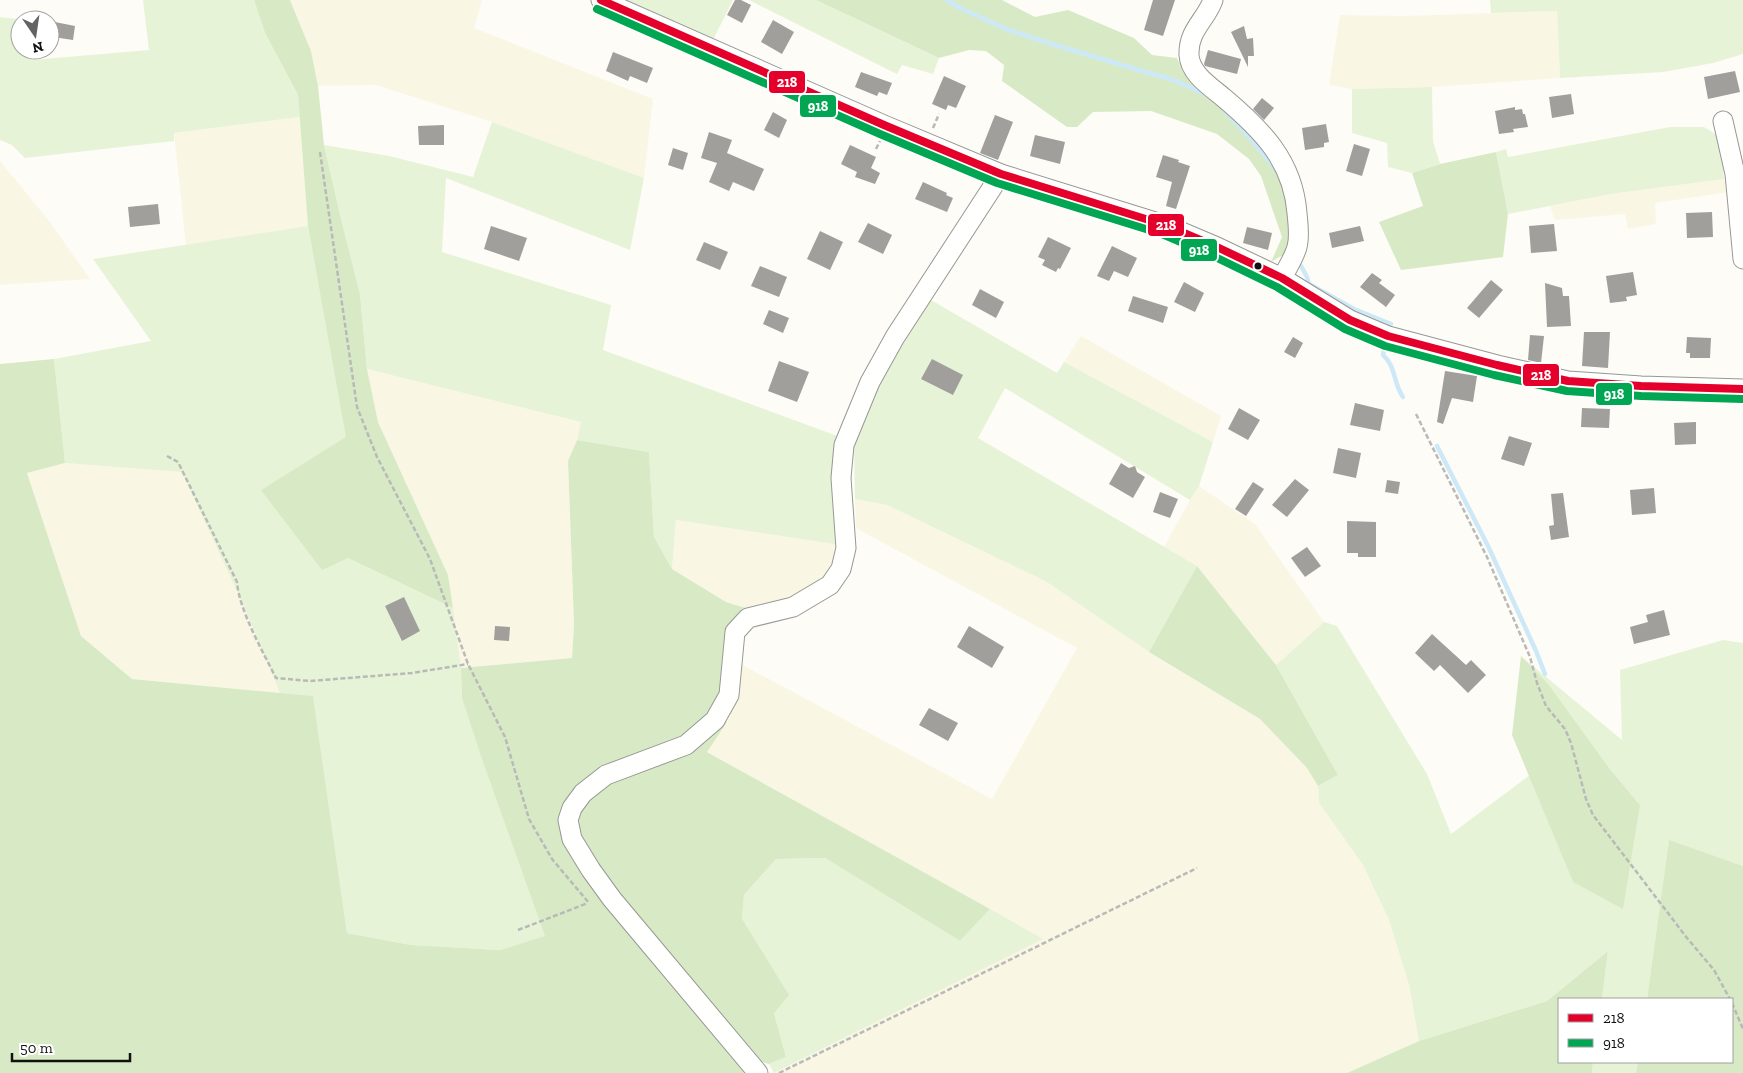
<svg xmlns="http://www.w3.org/2000/svg" width="1743" height="1073" font-family="'Zilla Slab',serif">
<style>
.farmland{fill:#f9f7e4}
.green{fill:#e7f3d7}
.forest{fill:#d8eac5}
.lines{fill:none;stroke-linecap:round;stroke-linejoin:round}
.stream{stroke:#cde8f7;stroke-width:4.5}
.building{fill:#a19f9c}
.minor-casing{stroke:#979795;stroke-width:21}
.path{stroke:#b9b9b8;stroke-width:2.5;stroke-dasharray:5 2.5;stroke-linecap:butt}
.minor{stroke:#fffffe;stroke-width:19}
.bus-1-casing{stroke:#fff;stroke-width:11}
.bus-2-casing{stroke:#fff;stroke-width:11}
.bus-1{stroke:#e4002b;stroke-width:8}
.bus-2{stroke:#00a651;stroke-width:8}
.bus-dot{fill:#111;stroke:#fff;stroke-width:2}
.line-badge{stroke:#fff;stroke-width:2}
.badge-label{font-size:14px;text-anchor:middle;font-weight:bold;fill:#fff}
</style>
<rect width="100%" height="100%" fill="#fdfcf7"/>
<g class="farmland">
<polygon points="290,0 482,0 474,28 653,99 644,178 492,122 376,85 318,86 311,51"/>
<polygon points="1557,11 1560,78 1432,87 1352,89 1329,85 1340,15 1403,16"/>
<polygon points="300,117 308,226 186,246 174,133"/>
<polygon points="0,161 49,221 90,279 0,285"/>
<polygon points="1724,179 1729,192 1655,203 1656,224 1628,229 1625,214 1555,220 1550,206 1611,194"/>
<polygon points="1081,336 1221,416 1213,442 1064,362"/>
<polygon points="367,369 581,422 577,440 568,462 574,624 572,658 461,668 448,575 378,422"/>
<polygon points="65,463 182,471 244,607 280,693 132,679 81,636 27,473"/>
<polygon points="1199,486 1255,524 1324,622 1276,665 1197,566 1164,547 1190,500"/>
<polygon points="855,499 887,505 1047,582 1149,652 1260,719 1307,768 1318,786 1319,803 1363,865 1389,920 1409,985 1419,1041 1347,1073 775,1073 1042,939 706,751 727,722 735,702 739,663 992,799 1077,648 856,528"/>
<polygon points="676,520 840,545 834,574 812,590 752,610 726,602 672,569"/>
</g>
<g class="green">
<polygon points="143,0 254,0 265,33 298,95 300,117 174,133 174,141 25,158 12,145 0,140 0,17 26,20 20,20 20,50 31,50 32,60 149,50"/>
<polygon points="620,0 733,0 713,40"/>
<polygon points="749,0 816,0 939,58 933,74 902,65 897,74"/>
<polygon points="1490,0 1743,0 1743,54 1713,63 1663,72 1560,78 1557,11 1491,13"/>
<polygon points="1432,87 1433,141 1440,164 1412,173 1388,167 1387,143 1352,133 1352,89"/>
<polygon points="492,122 644,178 630,250 446,178 442,252 611,305 603,350 840,437 840,545 676,520 672,569 654,537 649,452 577,440 581,422 367,369 360,294 342,223 324,145 389,156 473,177"/>
<polygon points="1670,127 1704,127 1720,137 1724,179 1611,194 1508,214 1496,152 1506,149 1508,157"/>
<polygon points="308,226 347,438 261,490 348,558 453,608 461,668 462,698 546,936 500,950 411,945 347,933 313,697 280,693 244,607 182,472 65,463 54,359 151,341 93,259"/>
<polygon points="931,300 1057,373 1064,362 1213,442 1199,486 1190,500 1005,388 978,438 1197,566 1149,652 1047,582 887,505 855,499 854,446 879,381"/>
<polygon points="1324,622 1337,626 1427,774 1451,834 1530,775 1573,882 1640,805 1610,769 1548,685 1521,656 1622,740 1620,670 1723,640 1743,643 1743,866 1669,841 1647,999 1602,999 1608,951 1547,1001 1419,1041 1409,985 1389,920 1363,865 1319,803 1318,786 1338,775 1276,665"/>
<polygon points="825,858 960,941 990,909 1043,939 774,1073 769,1064 786,1057 774,1013 742,919 744,895 776,859"/>
<polygon points="1593,1062 1638,1062 1636,1073 1592,1073"/>
</g>
<g class="forest">
<polygon points="254,0 290,0 311,51 318,86 324,145 342,223 360,294 367,369 378,422 448,575 453,608 348,558 322,570 261,490 346,437 308,226 298,95 265,33"/>
<polygon points="816,0 1002,0 1035,17 1068,10 1134,38 1152,55 1177,58 1183,72 1211,91 1281,164 1293,225 1288,252 1271,262 1282,237 1261,176 1249,159 1217,134 1151,111 1093,112 1077,127 1067,127 1002,81 1004,65 986,51 969,50 939,58"/>
<polygon points="1496,152 1508,214 1503,257 1401,270 1379,222 1423,206 1412,173 1440,164"/>
<polygon points="54,359 65,463 27,473 81,636 132,679 313,696 347,933 411,945 500,950 545,936 482,759 462,698 461,668 572,658 574,624 568,461 577,440 649,452 654,537 672,569 726,602 752,610 726,696 684,740 605,770 563,821 650,945 744,1073 0,1073 0,364"/>
<polygon points="1197,566 1276,665 1338,775 1318,786 1307,768 1260,719 1149,652"/>
<polygon points="1521,656 1548,684 1610,769 1640,805 1623,909 1573,882 1512,735"/>
<polygon points="720,719 727,722 707,752 990,909 960,941 825,858 776,859 744,895 742,919 789,995 774,1013 786,1057 769,1064 754,1060 577,843 572,819 585,797"/>
<polygon points="1669,840 1743,866 1743,1073 1636,1073 1638,1062 1732,1062 1732,999 1647,999"/>
<polygon points="1608,951 1602,999 1559,999 1559,1062 1593,1062 1592,1073 1347,1073 1419,1041 1547,1001"/>
</g>
<g class="lines">
<g class="stream">
<polyline points="947,0 958,7 1006,29 1055,45 1176,81 1207,95"/>
<polyline points="1222,108 1250,138 1278,172"/>
<polyline points="1301,266 1307,277 1309,284 1354,309 1391,324"/>
<path d="M1384,349L1383,355C1396,366 1393,383 1403,397"/>
<polyline points="1437,446 1488,546 1536,651 1545,674"/>
</g>
</g>
<g class="building">
<polygon points="735,0 741,0 751,5 742,23 727,15"/>
<polygon points="1153,0 1175,0 1163,36 1144,30"/>
<polygon points="773,20 794,32 782,54 761,42"/>
<polygon points="55,22 75,26 73,40 53,37"/>
<polygon points="1244,26 1247,39 1253,38 1254,56 1248,56 1248,67 1231,32"/>
<polygon points="1208,50 1241,59 1237,74 1205,66 1204,64"/>
<polygon points="613,52 653,68 647,83 630,76 628,81 606,71"/>
<polygon points="1735,71 1740,92 1708,99 1704,77"/>
<polygon points="861,72 892,83 887,95 879,92 877,96 855,87"/>
<polygon points="944,76 966,86 956,108 948,105 946,110 932,104"/>
<polygon points="1571,94 1574,114 1552,118 1549,97"/>
<polygon points="1262,98 1274,108 1264,120 1253,109"/>
<polygon points="1515,107 1515,110 1522,109 1523,114 1525,114 1528,127 1513,129 1514,132 1499,134 1495,111"/>
<polygon points="773,112 787,120 779,138 764,130"/>
<polygon points="995,115 1013,122 998,160 980,153"/>
<polygon points="1326,124 1329,142 1324,143 1324,147 1305,150 1302,128"/>
<polygon points="444,125 444,145 419,145 418,126"/>
<polygon points="709,132 732,140 727,153 764,169 754,191 733,182 729,191 709,182 717,163 701,158"/>
<polygon points="1035,135 1065,142 1060,164 1030,156"/>
<polygon points="1354,144 1370,149 1362,176 1346,171"/>
<polygon points="850,145 876,157 871,168 880,173 875,184 855,177 857,172 841,164"/>
<polygon points="673,148 688,153 683,170 668,165"/>
<polygon points="1163,155 1179,160 1178,162 1190,166 1176,209 1166,206 1172,182 1156,177"/>
<polygon points="923,182 947,193 946,195 953,198 947,212 915,199"/>
<polygon points="158,204 160,224 130,227 128,207"/>
<polygon points="1712,212 1713,237 1687,238 1686,213"/>
<polygon points="868,223 892,235 883,254 858,242"/>
<polygon points="1554,224 1557,251 1531,253 1529,226"/>
<polygon points="491,226 527,238 519,261 484,249"/>
<polygon points="1360,226 1364,241 1332,248 1329,233"/>
<polygon points="1247,227 1272,233 1268,250 1243,243"/>
<polygon points="820,231 843,242 830,270 807,259"/>
<polygon points="1048,237 1071,248 1060,269 1058,268 1056,272 1042,265 1045,260 1038,257"/>
<polygon points="704,242 728,252 720,270 696,260"/>
<polygon points="1112,246 1137,258 1128,277 1114,271 1109,281 1097,276"/>
<polygon points="760,266 787,277 779,297 751,286"/>
<polygon points="1633,272 1637,295 1626,297 1627,301 1610,303 1606,276"/>
<polygon points="1372,273 1382,280 1379,283 1395,295 1386,307 1360,287"/>
<polygon points="1491,280 1503,290 1479,318 1467,308"/>
<polygon points="1184,282 1204,293 1195,312 1174,302"/>
<polygon points="1545,283 1562,288 1563,296 1569,296 1571,326 1547,327"/>
<polygon points="980,289 1004,302 996,318 972,305"/>
<polygon points="1133,296 1168,307 1163,323 1128,311"/>
<polygon points="769,310 789,318 783,333 763,324"/>
<polygon points="1584,332 1610,332 1608,368 1582,366"/>
<polygon points="1530,335 1544,336 1541,363 1528,360"/>
<polygon points="1293,337 1303,343 1295,358 1284,352"/>
<polygon points="1687,337 1711,338 1710,358 1690,358 1690,353 1686,353"/>
<polygon points="932,359 963,375 953,395 921,379"/>
<polygon points="779,361 809,372 797,402 768,391"/>
<polygon points="1445,371 1477,376 1473,402 1452,398 1443,424 1437,422"/>
<polygon points="1355,403 1384,410 1380,431 1350,425"/>
<polygon points="1239,408 1260,420 1248,440 1228,429"/>
<polygon points="1582,408 1610,409 1609,428 1581,427"/>
<polygon points="1696,422 1696,444 1675,445 1674,423"/>
<polygon points="1509,436 1532,443 1524,466 1501,459"/>
<polygon points="1338,448 1361,453 1356,478 1333,473"/>
<polygon points="1121,463 1129,468 1135,466 1137,472 1145,477 1133,498 1109,484"/>
<polygon points="1295,479 1309,490 1287,517 1272,505"/>
<polygon points="1387,480 1400,482 1398,494 1385,492"/>
<polygon points="1253,482 1264,489 1246,516 1235,509"/>
<polygon points="1654,488 1656,513 1632,515 1630,490"/>
<polygon points="1160,492 1178,499 1170,518 1153,512"/>
<polygon points="1563,493 1569,537 1551,540 1549,526 1554,525 1551,494"/>
<polygon points="1347,521 1376,522 1376,557 1358,557 1358,553 1347,553"/>
<polygon points="1307,547 1321,566 1305,577 1291,558"/>
<polygon points="404,597 420,631 402,641 385,606"/>
<polygon points="1664,610 1670,635 1634,644 1630,627 1648,622 1646,615"/>
<polygon points="495,626 510,627 509,641 494,640"/>
<polygon points="969,626 1004,647 992,668 957,647"/>
<polygon points="1432,634 1466,665 1471,660 1486,675 1468,693 1440,665 1434,671 1415,653"/>
<polygon points="929,708 958,723 948,741 919,725"/>
</g>
<g class="lines">
<defs>
<g id="minor">
<polyline points="601,0 884,125 1001,174 1165,225 1217,247 1282,278 1350,320 1388,336 1497,365 1568,381 1641,386 1743,389"/>
<path d="M1213,0C1206,20 1188,30 1189,55C1190,74 1211,87 1224,98C1262,130 1293,161 1297,213C1298,225 1300,236 1297,247C1294,258 1287,268 1282,278"/>
<polyline points="1723,121 1735,174 1743,259"/>
<polyline points="758,1073 612,899 591,870 572,839 568,820 572,808 583,793 606,775 686,745 715,720 729,695 735,632 748,618 793,607 830,585 841,569 846,548 841,478 844,445 870,382 895,337 1001,174"/>
</g>
</defs>
<use href="#minor" class="minor-casing"/>
<g class="path">
<polyline points="933,128 939,114"/>
<polyline points="876,149 880,141"/>
<polyline points="320,152 357,407 377,457 430,559 468,664 505,737 529,819 552,859 589,903"/>
<polyline points="1416,414 1487,557 1530,657 1537,683 1546,706 1565,729 1571,743 1586,799 1593,815 1687,938 1714,970 1730,999"/>
<path d="M167,456L178,462L237,582C239,610 263,652 276,678L310,681L412,673L468,664"/>
<polyline points="518,930 588,903"/>
<polyline points="1732,1003 1743,1029"/>
<polyline points="779,1073 1197,868"/>
</g>
<use href="#minor" class="minor"/>
<defs>
<polyline id="bus-1" points="601,0 884,125 1001,174 1165,225 1217,247 1282,278 1350,320 1388,336 1497,365 1568,381 1641,386 1743,389"/>
<polyline id="bus-2" points="597,9 880,134 997,183 1162,234 1213,256 1277,287 1345,329 1385,346 1494,375 1567,391 1641,396 1743,399"/>
</defs>
<use href="#bus-1" class="bus-1-casing"/>
<use href="#bus-2" class="bus-2-casing"/>
<use href="#bus-1" class="bus-1"/>
<use href="#bus-2" class="bus-2"/>
</g>
<circle class="bus-dot" cx="1258" cy="266" r="4.5"/>
<g class="line-badge">
<rect x="768" y="70" width="38" height="24" rx="5" fill="#e4002b"/>
<rect x="799" y="94" width="38" height="24" rx="5" fill="#00a651"/>
<rect x="1147" y="213" width="38" height="24" rx="5" fill="#e4002b"/>
<rect x="1180" y="238" width="38" height="24" rx="5" fill="#00a651"/>
<rect x="1522" y="363" width="38" height="24" rx="5" fill="#e4002b"/>
<rect x="1595" y="382" width="38" height="24" rx="5" fill="#00a651"/>
</g>
<g class="badge-label">
<text x="787" y="87">218</text>
<text x="818" y="111">918</text>
<text x="1166" y="230">218</text>
<text x="1199" y="255">918</text>
<text x="1541" y="380">218</text>
<text x="1614" y="399">918</text>
</g>
<rect x="1558" y="998" width="175" height="65" fill="#ffffff" stroke="#a0a0a0"/>
<rect x="1568" y="1014" width="25" height="8" fill="#e4002b" stroke="#a0a0a0"/>
<text x="1603" y="1023" font-size="15" fill="#111111">218</text>
<rect x="1568" y="1039" width="25" height="8" fill="#00a651" stroke="#a0a0a0"/>
<text x="1603" y="1048" font-size="15" fill="#111111">918</text>
<g transform="translate(35 35) rotate(167)"><circle r="24" fill="#ffffff" stroke="#a0a0a0"/>
<path d="M0-4L9 19L0 12L-9 19Z" fill="#646362"/>
<text y="-8" font-size="14" font-weight="bold" text-anchor="middle" fill="#111111">N</text>
</g>
<path d="M12 1053v8h118v-8" fill="none" stroke="#111111" stroke-width="2.5"/>
<text x="20" y="1053" font-size="15" fill="#111111" stroke="#ffffff" stroke-width="4" paint-order="stroke">50 m</text>
</svg>
